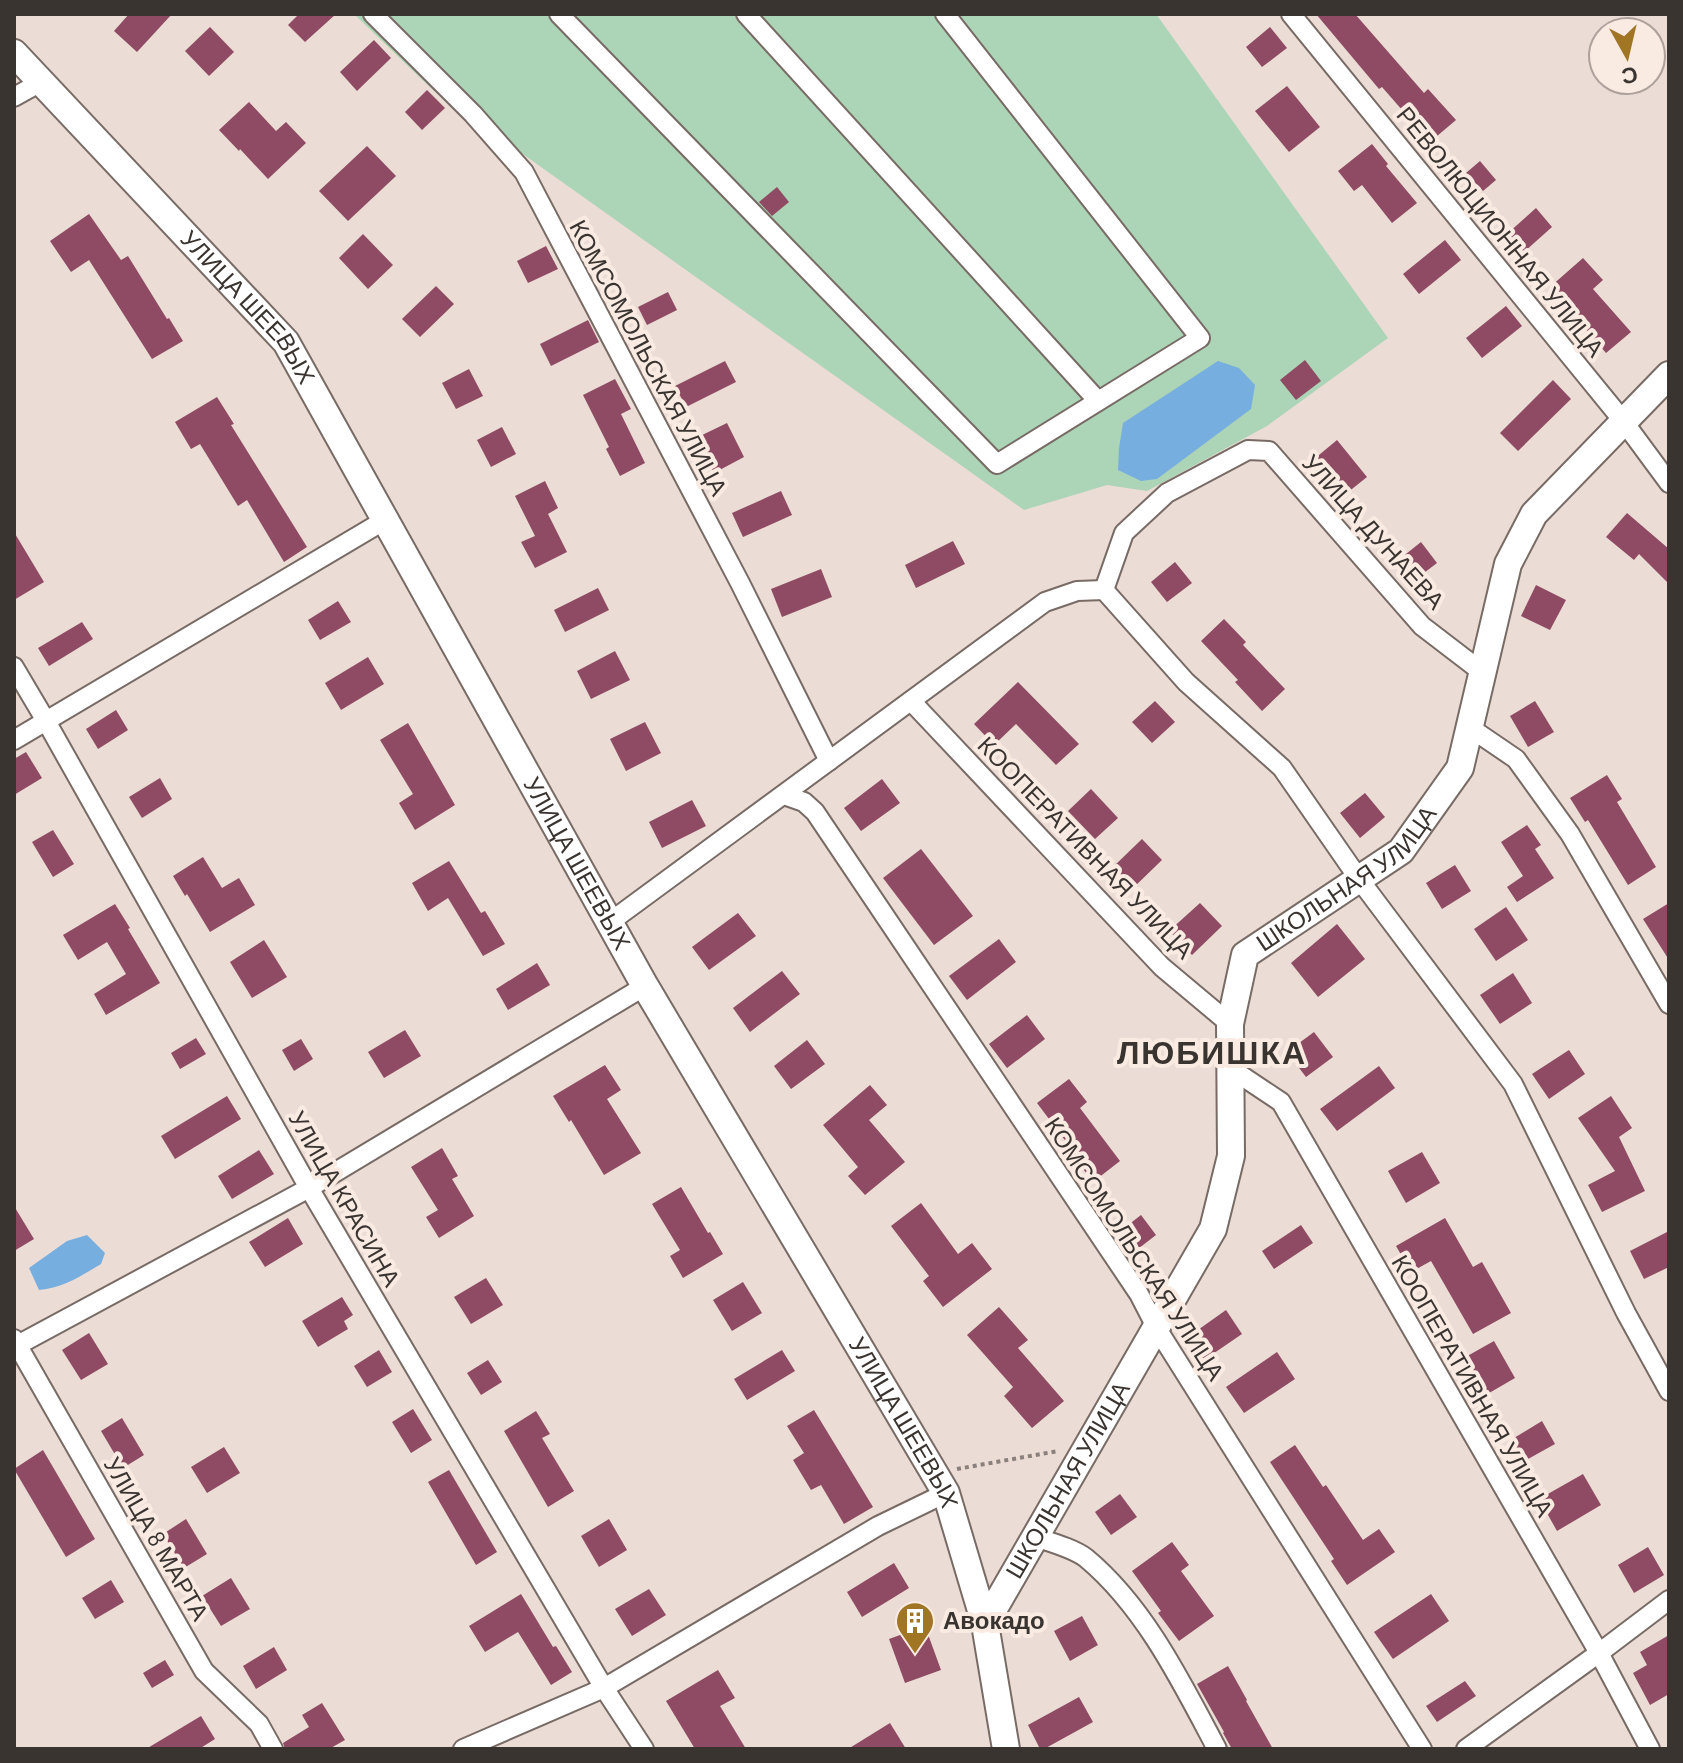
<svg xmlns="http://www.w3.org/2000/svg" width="1683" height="1763" font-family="Barlow,sans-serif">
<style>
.green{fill:#acd4b6}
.water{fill:#77aee0}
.building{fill:#8e4b63}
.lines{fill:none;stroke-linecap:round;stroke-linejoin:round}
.street-casing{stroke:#786b65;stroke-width:22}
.secondary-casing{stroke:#786b65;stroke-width:30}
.path{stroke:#8b817c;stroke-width:4;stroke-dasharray:4 4;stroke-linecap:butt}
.street{stroke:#fff;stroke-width:18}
.secondary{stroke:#fff;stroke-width:26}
.labels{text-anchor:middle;stroke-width:8;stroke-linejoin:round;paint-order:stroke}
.street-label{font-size:24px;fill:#3a3431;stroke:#f9eae2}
.poi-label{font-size:24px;font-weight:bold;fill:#3a3431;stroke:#f9eae2;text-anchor:start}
.district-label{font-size:32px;font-weight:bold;letter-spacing:2px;fill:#3a3431;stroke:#f9eae2}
</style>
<rect width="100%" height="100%" fill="#ebdcd5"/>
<polygon class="green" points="354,14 1156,14 1388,338 1267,426 1147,491 1107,485 1024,510 434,91"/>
<g class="water">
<polygon points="1218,361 1239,368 1255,385 1251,409 1157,479 1141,481 1118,470 1119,448 1123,423"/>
<path d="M87,1235L105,1253L101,1264C81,1276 63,1288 39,1290L29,1268L67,1241Z"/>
</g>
<g class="building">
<polygon points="129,14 172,14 137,52 114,31"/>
<polygon points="299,14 336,14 305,42 288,25"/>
<polygon points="1316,14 1355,14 1424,93 1428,89 1456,120 1430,142 1382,87 1379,89"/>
<polygon points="210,27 234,52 209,76 185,51"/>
<polygon points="1270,27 1287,48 1262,67 1246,47"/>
<polygon points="374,40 391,58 357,91 340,72"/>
<polygon points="1287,86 1320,127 1289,152 1255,111"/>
<polygon points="427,90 445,108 422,130 405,112"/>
<polygon points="249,102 276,131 286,122 306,143 268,179 240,149 239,151 219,130"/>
<polygon points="1372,144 1388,164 1386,166 1417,203 1392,223 1362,185 1354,191 1338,171"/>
<polygon points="367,146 396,176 348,221 319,191"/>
<polygon points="1480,161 1496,180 1483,191 1466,173"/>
<polygon points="777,187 789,202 772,216 759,202"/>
<polygon points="1536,208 1552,227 1524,252 1507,234"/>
<polygon points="89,214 121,260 128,256 167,319 169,318 183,341 152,359 89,260 71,272 50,241"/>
<polygon points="363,234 393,265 368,289 339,258"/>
<polygon points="1445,240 1461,260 1419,294 1403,274"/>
<polygon points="546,246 558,269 528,283 517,261"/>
<polygon points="1583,258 1603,280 1593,289 1631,332 1606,353 1550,287"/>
<polygon points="436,286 454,304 420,337 402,319"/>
<polygon points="668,292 677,310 647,325 638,307"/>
<polygon points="1506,306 1522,326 1482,358 1466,338"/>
<polygon points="588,320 599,342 551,366 540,344"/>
<polygon points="1305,360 1321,381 1296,400 1280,380"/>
<polygon points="725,361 736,382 686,407 675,386"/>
<polygon points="469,369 483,396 456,409 442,383"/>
<polygon points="615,379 631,409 621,414 645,463 620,476 606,449 609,447 583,395"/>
<polygon points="1553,380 1571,399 1518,451 1500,433"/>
<polygon points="217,397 234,424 231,425 307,547 284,562 247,500 238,506 200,444 191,449 175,422"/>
<polygon points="727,423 744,457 714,473 696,438"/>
<polygon points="502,427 516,454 491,467 477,440"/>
<polygon points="1337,440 1367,477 1342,497 1313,460"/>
<polygon points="545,481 558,508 548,514 567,552 535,568 521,542 535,536 515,496"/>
<polygon points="781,491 792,515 743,537 732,513"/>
<polygon points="1627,513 1669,549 1669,584 1639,554 1634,560 1606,537"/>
<polygon points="14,532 44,582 14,600"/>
<polygon points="953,541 965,564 916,588 905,565"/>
<polygon points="1421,542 1437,563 1412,582 1396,562"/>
<polygon points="1175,562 1192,583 1167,602 1151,582"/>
<polygon points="821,569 832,597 782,617 771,589"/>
<polygon points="1536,585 1566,600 1550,630 1521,616"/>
<polygon points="598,588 609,610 565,632 554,610"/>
<polygon points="338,601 351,622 320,640 308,620"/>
<polygon points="1224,619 1246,642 1243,645 1285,689 1262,711 1235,682 1238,680 1201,641"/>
<polygon points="82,622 93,639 49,666 38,648"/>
<polygon points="615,651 630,680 591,699 577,671"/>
<polygon points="368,657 384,684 341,710 325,683"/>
<polygon points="1018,682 1079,744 1056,765 1016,724 994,745 974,724"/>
<polygon points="1155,701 1175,722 1152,743 1132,722"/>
<polygon points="1535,701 1554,732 1528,747 1510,716"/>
<polygon points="116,710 128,730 98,749 86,729"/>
<polygon points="645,722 661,753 626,771 610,739"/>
<polygon points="408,723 455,805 415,830 399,803 413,794 380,740"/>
<polygon points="26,752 42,778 14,795 14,759"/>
<polygon points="1607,775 1622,799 1617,802 1656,867 1628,885 1588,820 1585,822 1570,798"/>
<polygon points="160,778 172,799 142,818 129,797"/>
<polygon points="882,779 900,803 861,831 844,808"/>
<polygon points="1091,789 1118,818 1095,839 1068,811"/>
<polygon points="1365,793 1385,817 1360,838 1340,813"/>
<polygon points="692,800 706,826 662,848 649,822"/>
<polygon points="1527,825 1541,845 1535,849 1554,878 1517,902 1507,887 1523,876 1501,842"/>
<polygon points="53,830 74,864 53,877 32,842"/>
<polygon points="1142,839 1162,860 1132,889 1112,868"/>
<polygon points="921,849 973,916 934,945 883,878"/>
<polygon points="203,857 222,888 239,878 255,905 210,932 187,894 185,896 173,876"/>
<polygon points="449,861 481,913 485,911 505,944 483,956 448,898 428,911 412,883"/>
<polygon points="1455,865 1471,891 1442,909 1426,883"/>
<polygon points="1200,903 1222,926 1192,955 1169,931"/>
<polygon points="1669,903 1669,960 1643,919"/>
<polygon points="115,904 130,928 128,929 160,983 106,1015 94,994 126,974 107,942 78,960 63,935"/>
<polygon points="1506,907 1528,940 1496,961 1474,929"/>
<polygon points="738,913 756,936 709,970 692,947"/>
<polygon points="1337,924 1365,959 1318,997 1291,963"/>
<polygon points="999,939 1016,962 967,1000 949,976"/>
<polygon points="264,940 287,977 252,998 230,962"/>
<polygon points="537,963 550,985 508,1010 496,989"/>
<polygon points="782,971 800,994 750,1032 733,1008"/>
<polygon points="1513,973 1532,1003 1500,1024 1480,995"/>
<polygon points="1027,1015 1045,1039 1007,1068 989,1044"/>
<polygon points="405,1030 421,1056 384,1078 368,1052"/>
<polygon points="1314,1032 1333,1057 1306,1077 1287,1052"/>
<polygon points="196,1038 206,1054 180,1069 171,1053"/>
<polygon points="301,1039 313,1059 294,1071 282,1050"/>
<polygon points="807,1040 825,1064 791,1089 774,1066"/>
<polygon points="1569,1050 1585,1074 1549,1099 1532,1074"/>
<polygon points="605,1065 621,1090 607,1099 641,1153 604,1175 571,1120 569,1122 553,1096"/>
<polygon points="1379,1066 1395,1088 1337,1131 1320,1109"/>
<polygon points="1069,1079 1087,1102 1080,1108 1120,1161 1093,1182 1071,1153 1073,1151 1037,1103"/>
<polygon points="870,1085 887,1105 869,1120 905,1162 865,1195 848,1176 858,1167 823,1125"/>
<polygon points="227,1096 241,1119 175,1159 161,1136"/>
<polygon points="1611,1096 1632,1128 1619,1137 1645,1191 1602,1212 1588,1185 1615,1171 1578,1118"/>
<polygon points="442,1148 458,1176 452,1179 474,1216 439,1238 426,1217 438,1210 411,1167"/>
<polygon points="259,1150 274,1174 232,1199 218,1176"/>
<polygon points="1422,1152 1440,1183 1406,1203 1388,1171"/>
<polygon points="681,1187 708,1233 710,1232 723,1254 683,1278 670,1256 680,1250 652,1204"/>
<polygon points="921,1203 958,1254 972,1243 992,1269 943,1307 923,1281 929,1276 891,1226"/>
<polygon points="14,1206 34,1239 14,1251"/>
<polygon points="1141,1215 1156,1235 1134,1252 1119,1232"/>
<polygon points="288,1218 303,1244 265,1267 249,1242"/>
<polygon points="1445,1218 1473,1267 1482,1262 1511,1313 1473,1334 1431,1261 1411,1272 1396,1246"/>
<polygon points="1301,1225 1313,1243 1274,1269 1262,1251"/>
<polygon points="1669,1231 1669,1267 1644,1279 1630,1251"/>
<polygon points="486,1278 503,1305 471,1324 454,1297"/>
<polygon points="743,1282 762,1313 732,1331 713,1300"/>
<polygon points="342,1297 353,1315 344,1321 348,1329 318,1347 302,1321"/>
<polygon points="999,1307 1028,1340 1018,1348 1064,1401 1032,1428 1004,1396 1013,1387 967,1335"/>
<polygon points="1226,1310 1242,1334 1204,1360 1188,1337"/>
<polygon points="89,1333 108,1364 81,1380 62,1350"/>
<polygon points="1494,1341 1515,1378 1484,1396 1462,1359"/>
<polygon points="379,1350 392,1372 367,1387 354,1366"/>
<polygon points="782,1350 795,1371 747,1400 734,1379"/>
<polygon points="1277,1352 1295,1379 1244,1413 1226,1387"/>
<polygon points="488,1360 502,1382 481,1395 467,1373"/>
<polygon points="413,1409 432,1440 411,1453 392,1422"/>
<polygon points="814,1410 873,1507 844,1524 821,1485 811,1490 793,1460 804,1453 787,1426"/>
<polygon points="536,1411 550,1434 542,1438 574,1491 548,1507 504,1431"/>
<polygon points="122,1418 144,1455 123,1468 101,1431"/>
<polygon points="1542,1421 1555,1444 1521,1463 1509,1441"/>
<polygon points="1295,1445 1323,1487 1326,1485 1363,1540 1379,1529 1395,1552 1347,1585 1331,1561 1334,1559 1270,1462"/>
<polygon points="224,1447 240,1473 207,1493 191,1467"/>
<polygon points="43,1450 95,1539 66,1557 14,1469"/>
<polygon points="449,1470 497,1552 476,1565 428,1482"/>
<polygon points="1583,1474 1601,1505 1557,1531 1539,1499"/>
<polygon points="1120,1494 1137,1517 1111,1535 1095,1512"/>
<polygon points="186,1519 207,1554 184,1568 163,1534"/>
<polygon points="609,1519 627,1550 599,1567 581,1536"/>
<polygon points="1172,1542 1189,1565 1181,1571 1214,1616 1179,1641 1158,1613 1161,1611 1132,1571"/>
<polygon points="1648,1547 1664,1575 1634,1593 1618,1565"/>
<polygon points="894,1563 909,1588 862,1617 847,1592"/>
<polygon points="231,1578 250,1609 221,1626 202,1596"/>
<polygon points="111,1580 124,1602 95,1619 82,1598"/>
<polygon points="649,1589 666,1615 632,1636 615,1609"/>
<polygon points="521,1594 553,1647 556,1646 572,1672 551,1685 518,1632 485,1652 469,1626"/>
<polygon points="1431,1594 1449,1621 1393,1659 1374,1632"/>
<polygon points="1082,1616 1098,1645 1070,1661 1054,1631"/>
<polygon points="925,1626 941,1670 905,1683 889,1639"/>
<polygon points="1669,1635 1669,1694 1650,1705 1633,1673 1647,1665 1640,1652"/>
<polygon points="274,1647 287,1670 256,1689 243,1666"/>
<polygon points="165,1660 174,1675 152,1688 143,1673"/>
<polygon points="1228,1666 1247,1700 1246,1701 1273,1749 1232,1749 1223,1733 1224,1732 1197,1684"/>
<polygon points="718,1670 735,1698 720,1706 746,1749 695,1749 666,1701"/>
<polygon points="1465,1681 1476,1696 1437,1722 1426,1706"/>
<polygon points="1079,1697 1093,1722 1044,1749 1040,1749 1028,1725"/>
<polygon points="322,1703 345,1740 329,1749 285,1749 283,1743 309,1727 302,1715"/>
<polygon points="201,1716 215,1739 199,1749 146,1749"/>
<polygon points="890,1723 906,1749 848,1749"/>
</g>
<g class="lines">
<defs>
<g id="street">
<polyline points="373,14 473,114 524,172 740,583 829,761"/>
<polyline points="559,14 997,464 1200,338 945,14"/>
<polyline points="746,14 1098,401"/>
<polyline points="1291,14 1624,422 1669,483"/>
<polyline points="14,97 41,82"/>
<polyline points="1104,590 1186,682 1282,768 1359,879 1513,1084 1626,1313 1669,1391"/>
<polyline points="1104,590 1124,533 1167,493 1248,450 1269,451 1422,626 1482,672"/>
<polyline points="14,667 46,721 309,1188 604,1688 644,1749"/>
<polyline points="911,701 1162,967 1230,1024"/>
<polyline points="1469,727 1516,759 1570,834 1669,1004"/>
<polyline points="14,740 385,520"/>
<polyline points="784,795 804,802 815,812 1139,1294 1156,1327 1422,1749"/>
<polyline points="610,922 1045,602 1077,591 1104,590"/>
<polyline points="1230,1068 1281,1102 1599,1653 1650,1749"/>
<polyline points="14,1339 204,1671 259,1724 273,1749"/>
<polyline points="14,1347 309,1188 645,986"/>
<path d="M1035,1537C1050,1542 1075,1549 1086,1558C1145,1607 1182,1683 1217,1749"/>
<polyline points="463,1749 604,1688 878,1526 946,1493"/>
<polyline points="1466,1749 1599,1653 1669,1600"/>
</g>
<g id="secondary">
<path id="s1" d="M14,53L286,342L645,986L946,1493L985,1624L1006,1749"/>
<path id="s2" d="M985,1624L1213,1229L1231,1156L1230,1024L1245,955L1401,851L1460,768L1508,564L1534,514L1669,375"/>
</g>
</defs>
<use href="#street" class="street-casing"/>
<use href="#secondary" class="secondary-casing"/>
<polyline class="path" points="957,1469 1058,1451"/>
<use href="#street" class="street"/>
<use href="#secondary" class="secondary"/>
</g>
<defs>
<symbol id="building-pin" viewBox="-11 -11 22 30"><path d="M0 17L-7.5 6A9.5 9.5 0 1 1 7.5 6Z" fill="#a07625" stroke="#f9eae2"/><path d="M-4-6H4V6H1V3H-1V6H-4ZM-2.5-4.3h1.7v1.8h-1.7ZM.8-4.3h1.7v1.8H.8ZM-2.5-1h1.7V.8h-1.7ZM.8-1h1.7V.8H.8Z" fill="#fff"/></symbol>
</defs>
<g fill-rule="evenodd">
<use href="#building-pin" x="893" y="1599" width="44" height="60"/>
</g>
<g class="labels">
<g class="street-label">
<text transform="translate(1500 232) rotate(51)" y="8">РЕВОЛЮЦИОННАЯ УЛИЦА</text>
<text dy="8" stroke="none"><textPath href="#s1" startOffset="346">УЛИЦА ШЕЕВЫХ</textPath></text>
<text transform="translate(648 358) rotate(62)" y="8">КОМСОМОЛЬСКАЯ УЛИЦА</text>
<text transform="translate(1373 532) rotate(48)" y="8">УЛИЦА ДУНАЕВА</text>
<text transform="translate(1085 848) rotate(46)" y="8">КООПЕРАТИВНАЯ УЛИЦА</text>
<text dy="8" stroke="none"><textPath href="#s1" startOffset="994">УЛИЦА ШЕЕВЫХ</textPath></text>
<text dy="8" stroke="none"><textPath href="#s2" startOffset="862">ШКОЛЬНАЯ УЛИЦА</textPath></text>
<text transform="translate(344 1199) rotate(60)" y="8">УЛИЦА КРАСИНА</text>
<text transform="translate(1134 1249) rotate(57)" y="8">КОМСОМОЛЬСКАЯ УЛИЦА</text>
<text transform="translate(1472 1386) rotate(60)" y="8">КООПЕРАТИВНАЯ УЛИЦА</text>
<text dy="8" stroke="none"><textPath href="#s1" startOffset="1642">УЛИЦА ШЕЕВЫХ</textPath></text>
<text dy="8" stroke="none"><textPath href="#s2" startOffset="166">ШКОЛЬНАЯ УЛИЦА</textPath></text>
<text transform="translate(156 1539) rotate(60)" y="8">УЛИЦА 8 МАРТА</text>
</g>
<g class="poi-label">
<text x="943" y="1629">Авокадо</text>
</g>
<g class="district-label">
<text x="1212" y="1064">ЛЮБИШКА</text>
</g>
</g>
<rect width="1683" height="1763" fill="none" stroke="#3a3431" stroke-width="32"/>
<g transform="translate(1627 56) rotate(172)"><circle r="38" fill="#f9eae2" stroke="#ada19b" stroke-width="2"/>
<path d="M0-6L14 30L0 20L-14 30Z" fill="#a07625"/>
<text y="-12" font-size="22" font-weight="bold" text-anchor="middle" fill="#3a3431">С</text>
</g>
</svg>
